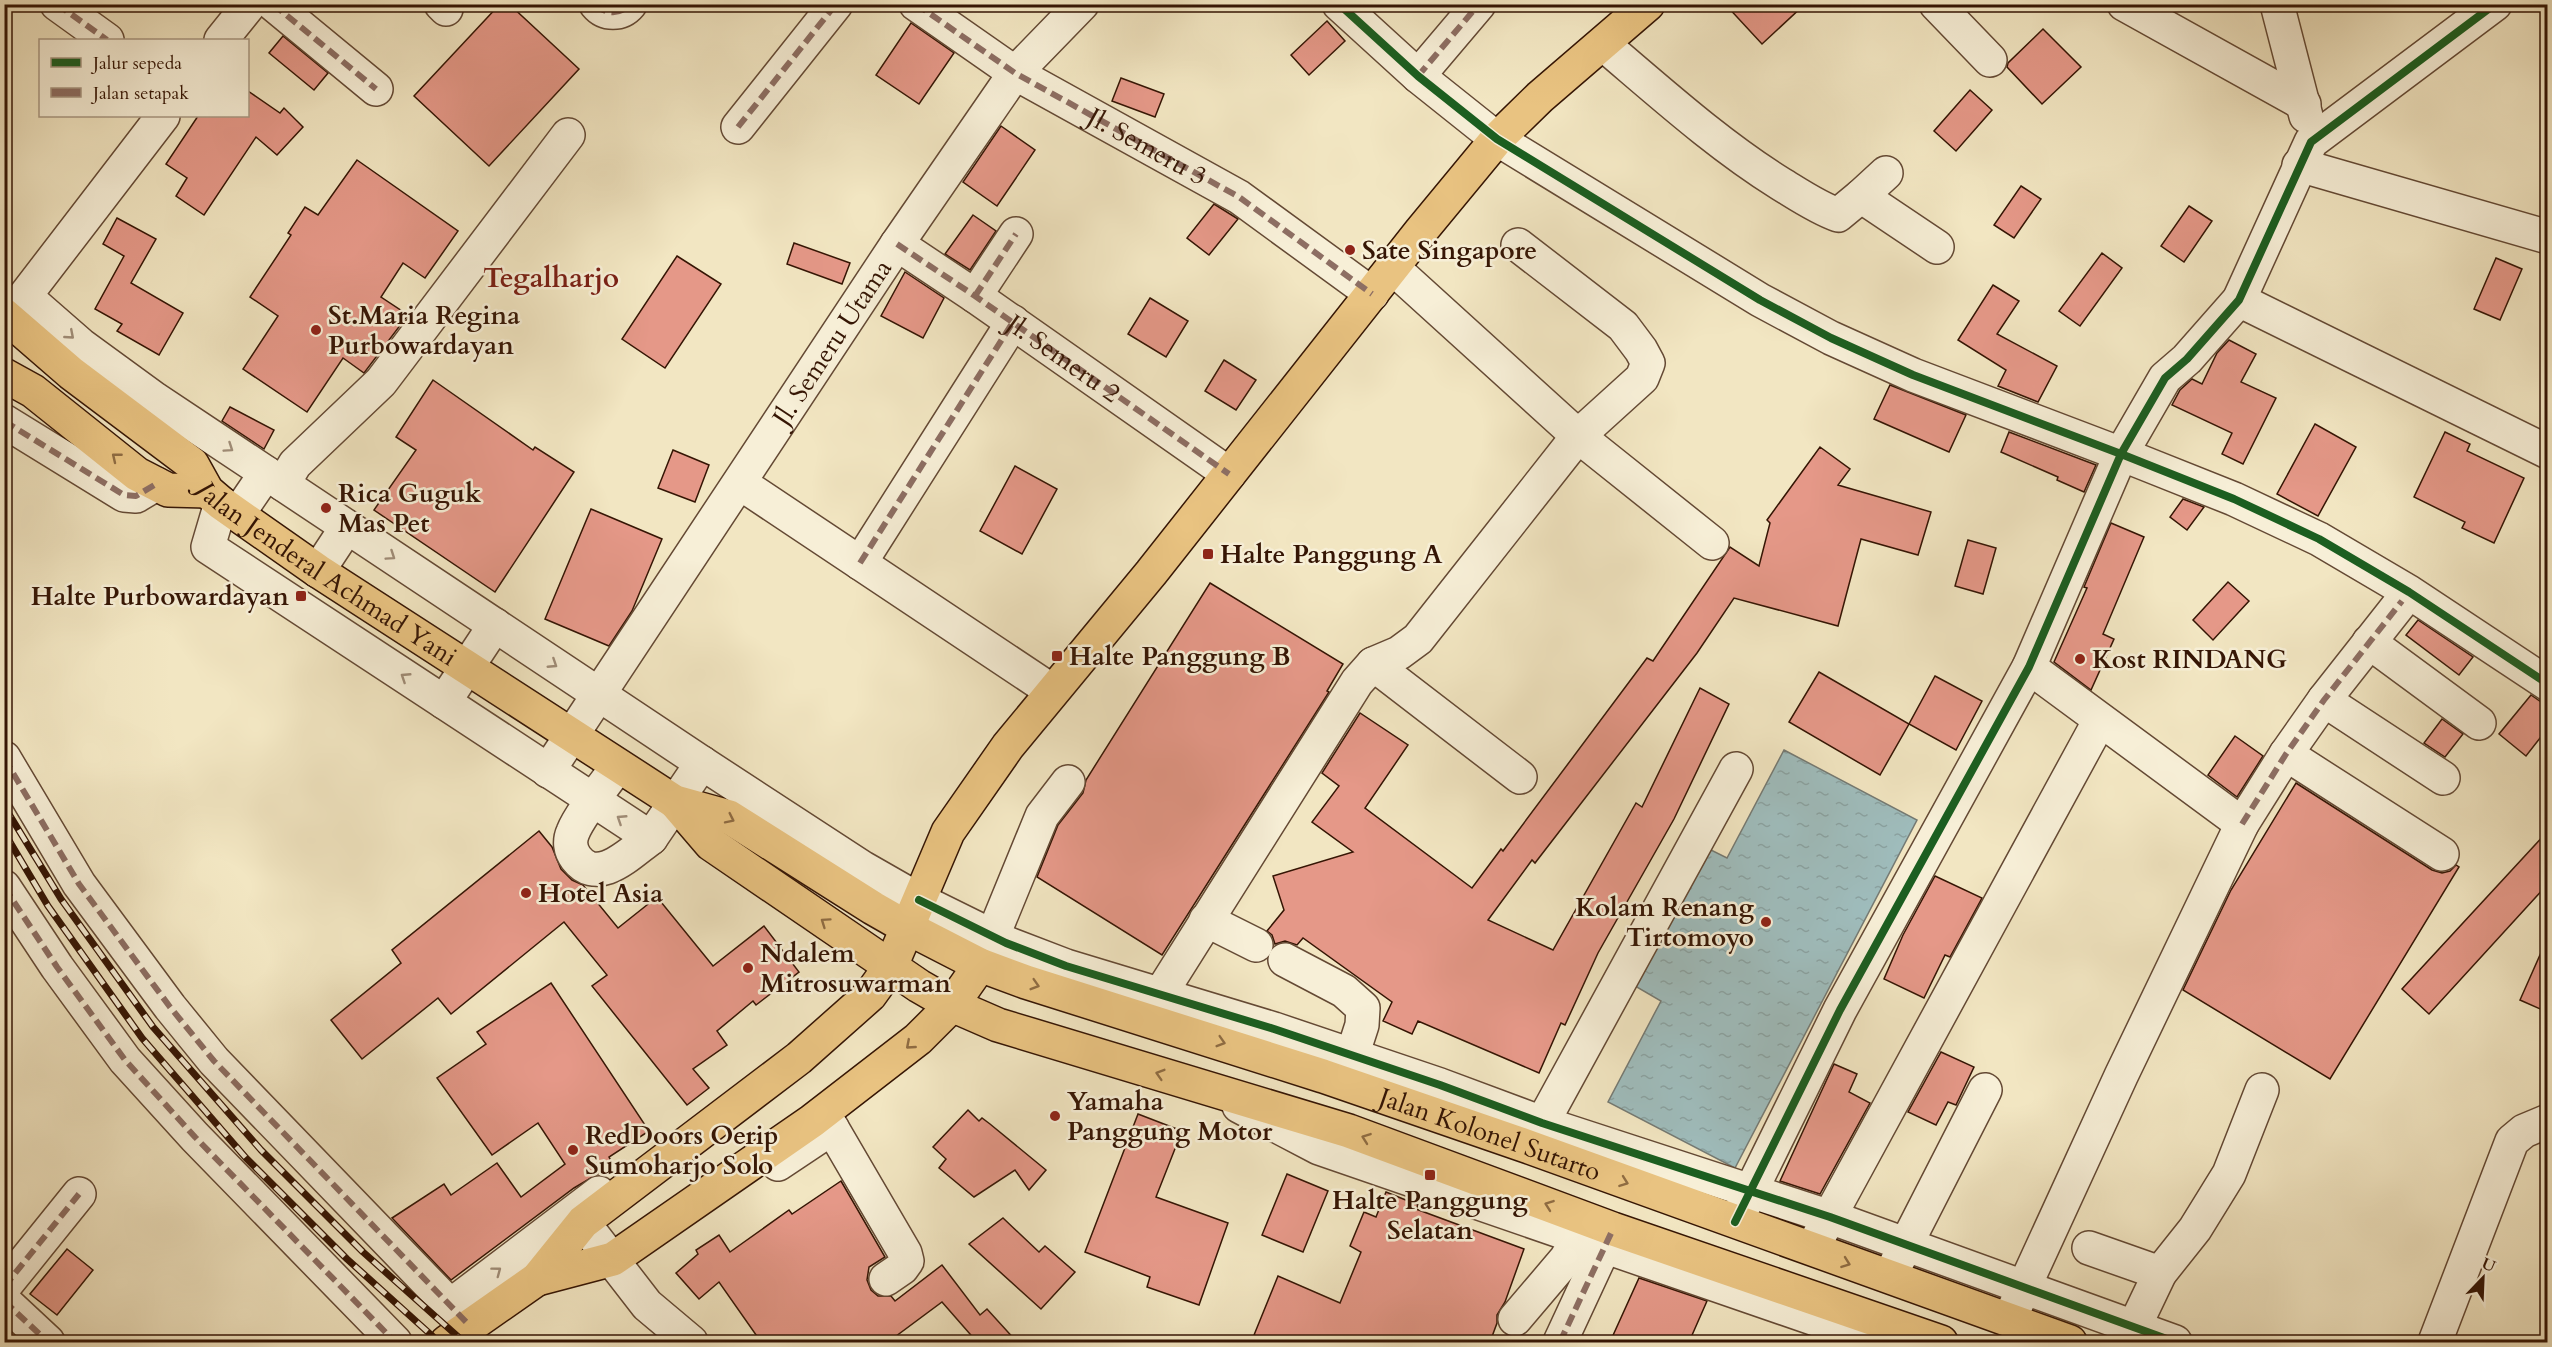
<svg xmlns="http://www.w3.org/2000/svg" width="2552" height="1347" font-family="Cardo,serif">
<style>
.water{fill:url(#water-ripples);stroke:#757a73;stroke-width:1.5}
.building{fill:#e59888;stroke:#351504;stroke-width:1.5}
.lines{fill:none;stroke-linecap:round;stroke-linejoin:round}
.minor-casing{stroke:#644934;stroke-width:36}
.major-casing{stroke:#351504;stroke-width:36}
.minor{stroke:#f7efd7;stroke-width:33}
.major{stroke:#e9c381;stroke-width:33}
.rail-casing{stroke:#351504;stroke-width:7}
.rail{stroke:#f7efd7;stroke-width:4.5;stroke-dasharray:14;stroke-linecap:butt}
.quiet{stroke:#8d6e63;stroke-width:6;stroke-dasharray:12 6;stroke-linecap:butt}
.cycleway-casing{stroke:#f7efd7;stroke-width:11}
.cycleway{stroke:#1b5e20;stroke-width:8}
.oneway{stroke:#a08d78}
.oneway2{stroke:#8f6c42}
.poi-dot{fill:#8f2418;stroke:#f7efd7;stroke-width:2}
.labels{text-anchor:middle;stroke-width:5;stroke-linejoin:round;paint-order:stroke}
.street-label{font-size:26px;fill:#351504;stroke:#f7efd7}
.poi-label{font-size:26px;font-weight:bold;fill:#351504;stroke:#f7efd7;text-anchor:start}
.quarter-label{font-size:28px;font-weight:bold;fill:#7a1f14;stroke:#f7efd7}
</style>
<defs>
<pattern id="water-ripples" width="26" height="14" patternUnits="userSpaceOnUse" patternTransform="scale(1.5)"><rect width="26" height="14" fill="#9fbdbd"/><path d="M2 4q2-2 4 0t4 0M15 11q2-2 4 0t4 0" fill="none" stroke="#8aa2a1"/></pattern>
</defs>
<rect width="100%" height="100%" fill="#f2e6c2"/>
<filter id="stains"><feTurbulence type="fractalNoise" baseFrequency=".00333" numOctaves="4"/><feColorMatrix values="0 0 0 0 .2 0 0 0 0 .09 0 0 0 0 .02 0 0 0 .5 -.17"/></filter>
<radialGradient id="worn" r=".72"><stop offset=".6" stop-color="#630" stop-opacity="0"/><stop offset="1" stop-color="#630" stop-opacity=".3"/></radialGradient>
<polygon class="water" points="1784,750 1917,820 1735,1168 1608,1102 1661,1001 1635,986 1707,848 1727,858"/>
<g class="building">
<polygon points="500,4 509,4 579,69 489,166 414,96"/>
<polygon points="1725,4 1805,4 1762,44"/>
<polygon points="1327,21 1345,41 1309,75 1291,55"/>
<polygon points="911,23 954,53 919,104 876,75"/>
<polygon points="2043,29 2081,67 2042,104 2007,67 2008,63"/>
<polygon points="283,36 328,73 314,90 269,53"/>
<polygon points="1121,78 1164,94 1155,117 1112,101"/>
<polygon points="1970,90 1992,110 1956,151 1934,131"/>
<polygon points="248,91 280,113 284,108 303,127 277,155 256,137 204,215 176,196 187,178 166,164 198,116 248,116"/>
<polygon points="1001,126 1035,150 997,206 963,182"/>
<polygon points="357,160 458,231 425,278 403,263 381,297 408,315 364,373 343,358 307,412 243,369 278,316 250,297 291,235 288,233 305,207 318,215"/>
<polygon points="2021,186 2041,199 2014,238 1994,225"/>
<polygon points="1214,204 1238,219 1209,255 1187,238"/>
<polygon points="2189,206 2212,221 2184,262 2161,246"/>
<polygon points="973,215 996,231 970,270 945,254"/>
<polygon points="117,218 156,239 131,283 183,313 159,355 117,331 122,324 95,309 124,256 103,244"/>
<polygon points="794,243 850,263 842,284 787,264"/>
<polygon points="2102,253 2122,268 2080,326 2059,311"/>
<polygon points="677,256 721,284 665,368 622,339"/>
<polygon points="2496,258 2522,269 2500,320 2474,309"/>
<polygon points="905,272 944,298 923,338 881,316"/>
<polygon points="1993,285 2019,301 1997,334 2057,366 2038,402 1998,386 2006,370 1958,340"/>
<polygon points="1150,298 1188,321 1166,357 1128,334"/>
<polygon points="2229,340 2256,354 2241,382 2276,398 2243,464 2222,454 2232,433 2172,405 2180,390 2192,379 2202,384 2217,353"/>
<polygon points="1224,360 1256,380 1236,410 1205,391"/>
<polygon points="433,380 533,450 535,447 574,472 495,592 374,510 416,450 396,437"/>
<polygon points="1890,385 1966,415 1949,452 1874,419"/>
<polygon points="230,407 274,430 264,449 222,421"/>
<polygon points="2315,424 2356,447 2318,516 2277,494"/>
<polygon points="2009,432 2096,465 2084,492 2057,480 2058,477 2001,452"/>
<polygon points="2445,432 2470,444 2467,451 2524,478 2494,543 2462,528 2465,522 2414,497"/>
<polygon points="1820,447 1850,469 1838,485 1931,512 1918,555 1861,539 1838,626 1734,598 1697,653 1535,863 1532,860 1488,920 1553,950 1636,803 1642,807 1700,688 1729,704 1674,819 1598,953 1565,1025 1561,1023 1539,1073 1418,1021 1412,1034 1383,1021 1392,1002 1303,938 1297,945 1285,941 1275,944 1272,935 1267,931 1284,910 1273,876 1353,852 1312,822 1339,786 1322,773 1360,713 1408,745 1365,808 1472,888 1501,849 1503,851 1647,658 1653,661 1730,547 1759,566 1770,523 1767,520"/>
<polygon points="673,450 709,465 695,502 658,488"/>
<polygon points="1015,466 1057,489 1022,554 980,531"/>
<polygon points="2183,499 2204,507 2187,530 2170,517"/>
<polygon points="591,509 662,539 632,611 609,646 545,619"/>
<polygon points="2111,523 2144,537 2103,634 2114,639 2091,690 2054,662 2087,588 2084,587"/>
<polygon points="1968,540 1996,548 1983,594 1955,586"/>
<polygon points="2228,582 2249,601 2213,640 2193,620"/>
<polygon points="1210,583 1343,664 1327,691 1329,692 1162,955 1037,877 1058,825 1083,793 1086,780"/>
<polygon points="2418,620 2473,657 2459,675 2406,635"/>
<polygon points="1819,672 1909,724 1880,775 1789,722"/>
<polygon points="1935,676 1982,701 1956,750 1909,724"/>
<polygon points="2531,695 2547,706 2547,729 2526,756 2499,734"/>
<polygon points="2442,719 2463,734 2445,757 2424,743"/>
<polygon points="2235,736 2263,756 2237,797 2208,775"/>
<polygon points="2296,783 2432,870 2442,873 2450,871 2456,865 2459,867 2330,1079 2183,990 2231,890"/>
<polygon points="539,831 552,847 561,869 572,880 583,885 618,928 657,897 713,966 764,926 799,972 756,1005 753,1001 717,1031 727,1045 693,1069 709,1088 687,1105 592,986 607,975 564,922 451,1014 438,998 362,1059 331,1020 401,963 392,950"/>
<polygon points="2547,832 2547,885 2429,1014 2402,989"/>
<polygon points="1935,876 1982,898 1950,957 1945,955 1924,998 1884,979 1903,935"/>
<polygon points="2547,939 2547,1012 2520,1000"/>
<polygon points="551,983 649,1131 609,1157 613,1165 574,1188 451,1280 392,1218 444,1184 451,1195 497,1163 521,1197 565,1164 538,1123 492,1155 437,1078 486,1044 477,1032"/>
<polygon points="1941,1052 1974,1067 1956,1105 1948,1102 1936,1125 1908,1112"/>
<polygon points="1834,1064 1857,1074 1849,1092 1870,1103 1820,1194 1780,1181"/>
<polygon points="968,1110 979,1121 982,1118 990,1124 1046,1170 1029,1190 1015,1170 974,1197 939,1168 946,1159 933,1147"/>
<polygon points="1138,1114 1182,1131 1156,1197 1228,1223 1199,1305 1147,1287 1150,1277 1085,1252"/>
<polygon points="1287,1174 1328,1191 1303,1252 1262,1235"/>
<polygon points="841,1181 885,1257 869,1267 867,1280 871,1290 878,1296 891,1296 895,1301 942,1265 980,1315 987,1309 1017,1342 977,1342 942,1302 888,1342 761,1342 719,1282 699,1299 676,1273 698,1254 696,1250 719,1235 730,1252 789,1210 792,1214"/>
<polygon points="1386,1192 1418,1205 1416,1209 1524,1249 1505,1302 1497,1315 1497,1323 1490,1342 1272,1342 1254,1335 1278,1276 1340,1303 1361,1252 1350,1246 1364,1212 1376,1217"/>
<polygon points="1003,1218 1039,1252 1045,1246 1075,1272 1041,1309 969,1244"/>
<polygon points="67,1249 93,1270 57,1315 30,1294"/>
<polygon points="1639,1278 1707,1301 1689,1342 1610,1342"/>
</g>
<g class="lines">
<defs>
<g id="minor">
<polyline points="57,4 107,40"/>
<polyline points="273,4 376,89"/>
<polyline points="441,4 446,9"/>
<path d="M596,4C605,15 621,15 630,4"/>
<polyline points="916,4 1015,73 1239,197 1372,294"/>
<polyline points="1339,4 1418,76 1497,139 1760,300 1831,338 1913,375 2121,454 2234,499 2319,539 2409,592 2548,684"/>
<polyline points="1936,4 1990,60"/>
<polyline points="2124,4 2304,104"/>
<polyline points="2277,4 2306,116"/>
<polyline points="221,40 250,4"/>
<path d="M1603,44C1661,93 1717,144 1781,184C1799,195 1818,208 1838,215L1861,196L1937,247"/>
<polyline points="1418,76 1479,4"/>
<polyline points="738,127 836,4"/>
<polyline points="2299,165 2548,237"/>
<polyline points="1861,196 1886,173"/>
<polyline points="897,244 975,296 1229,474"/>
<polyline points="1393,268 1578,436 1712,543"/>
<polyline points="975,296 1016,234"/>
<polyline points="26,297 81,345 155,399 702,763 863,868 919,900 1006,943 1066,966 1274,1029 1440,1085 1542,1123 1830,1217 2175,1342"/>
<polyline points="2239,300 2548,452"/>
<polyline points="11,314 163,116"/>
<polyline points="4,421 124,495 136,496 156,484"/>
<polyline points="740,483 1052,691"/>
<polyline points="283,484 295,464 381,382 568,135"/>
<polyline points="221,503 208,547 651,838 702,763"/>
<polyline points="238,514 266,473"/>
<polyline points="860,563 1013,322"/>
<polyline points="318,571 347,527"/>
<polyline points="2369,642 2479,723"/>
<polyline points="1373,664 1520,777"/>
<polyline points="2029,667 2242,824"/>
<polyline points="2324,700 2443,778"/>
<polyline points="444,702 495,625"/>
<polyline points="2286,754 2442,854"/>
<polyline points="4,758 79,884 170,1007 214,1061 470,1326"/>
<path d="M618,766C606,783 580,814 573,832C569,841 570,850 576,858C598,887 630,853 651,838"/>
<path id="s1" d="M548,771L897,244L1015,73L1082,4"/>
<polyline points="4,887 57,967 125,1060 195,1137 395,1342"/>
<polyline points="1206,920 1256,945"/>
<polyline points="985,955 1042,816 1068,782"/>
<polyline points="1285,960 1344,991 1363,1008 1362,1025 1352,1056"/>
<polyline points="1149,1012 1357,682 1373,664 1399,653 1418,639 1578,436 1642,378 1648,363 1641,350 1623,326 1518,245"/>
<polyline points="1239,1106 1319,1148 1882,1342"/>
<polyline points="832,1128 905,1253 907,1261 902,1268 886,1279"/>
<polyline points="1533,1140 1736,769"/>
<polyline points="778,1164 832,1128 822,1114"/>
<polyline points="1742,1209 1840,1010 2029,667 2121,454 2165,378 2187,359 2239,300 2311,142 2495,4"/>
<polyline points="575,1212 647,1305 691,1342"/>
<polyline points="1819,1236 2100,720"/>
<polyline points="2089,1248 2160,1273"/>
<polyline points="1896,1264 1985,1090"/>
<polyline points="4,1287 79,1194"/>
<polyline points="4,1301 48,1342"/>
<polyline points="450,1306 599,1193"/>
<polyline points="2015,1307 2121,1076 2242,824 2286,754 2324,700 2402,601"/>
<polyline points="1515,1319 1566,1259 1588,1222"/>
<polyline points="1560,1342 1612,1230"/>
<polyline points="2127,1342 2160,1273 2195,1229 2229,1174 2262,1090"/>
<polyline points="2435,1342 2512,1141 2524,1131 2548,1121"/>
</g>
<g id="major">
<path id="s2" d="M4,315L71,373L192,464L207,491L221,503L318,571L675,802L729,817L873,908L908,928L980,965L1026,982L1323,1076L1529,1147L2070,1342"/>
<polyline points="4,375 33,391 137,474 168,490 207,491"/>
<polyline points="675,802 711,844 919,986 952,1005 998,1025 1349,1131 1613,1229 1941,1342"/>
<polyline points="537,1279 613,1259 812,1121 918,1039 952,1005 980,965"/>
<polyline points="447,1342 537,1279 583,1222 799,1058 870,995 891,966 948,832 1008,746 1151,573 1421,231 1497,139 1540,97 1648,4"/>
</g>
</defs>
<use href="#minor" class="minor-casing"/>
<use href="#major" class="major-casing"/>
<use href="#minor" class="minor"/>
<use href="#major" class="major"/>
<defs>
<g id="rail">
<polyline points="4,806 61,899 153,1027 261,1150 363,1252 464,1342"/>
<polyline points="4,832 48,906 142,1038 246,1158 347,1259 439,1342"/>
</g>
</defs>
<use href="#rail" class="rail-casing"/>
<use href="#rail" class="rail"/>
<g class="quiet">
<polyline points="57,4 107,40"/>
<polyline points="273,4 376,89"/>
<polyline points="441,4 446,9"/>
<path d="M596,4C605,15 621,15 630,4"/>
<path id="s3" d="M916,4L1015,73L1239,197L1372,294"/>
<polyline points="1418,76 1479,4"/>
<polyline points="738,127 836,4"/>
<path id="s4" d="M897,244L975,296L1229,474"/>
<polyline points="975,296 1016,234"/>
<polyline points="4,421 124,495 136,496 156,484"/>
<polyline points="860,563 1013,322"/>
<polyline points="4,758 79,884 170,1007 214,1061 470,1326"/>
<polyline points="2242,824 2286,754 2324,700 2402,601"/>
<polyline points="4,887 57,967 125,1060 195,1137 395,1342"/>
<polyline points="4,1287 79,1194"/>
<polyline points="4,1301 48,1342"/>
<polyline points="1560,1342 1613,1229"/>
</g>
<defs>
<g id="cycleway">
<polyline points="1339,4 1418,76 1497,139 1760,300 1831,338 1913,375 2121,454 2234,499 2319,539 2409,592 2548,684"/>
<polyline points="919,900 1006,943 1066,966 1274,1029 1440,1085 1542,1123 1830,1217 2175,1342"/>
<polyline points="1735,1222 1840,1010 2029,667 2121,454 2165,378 2187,359 2239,300 2311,142 2495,4"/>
</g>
</defs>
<use href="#cycleway" class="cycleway-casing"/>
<use href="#cycleway" class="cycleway"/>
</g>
<defs><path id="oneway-chevron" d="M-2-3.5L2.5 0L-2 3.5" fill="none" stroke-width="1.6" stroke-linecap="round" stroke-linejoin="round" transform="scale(1.5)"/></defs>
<g class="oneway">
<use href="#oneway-chevron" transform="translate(70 335) rotate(41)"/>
<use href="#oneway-chevron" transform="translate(229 448) rotate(34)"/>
<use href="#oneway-chevron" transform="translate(391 556) rotate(34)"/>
<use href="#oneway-chevron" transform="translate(553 664) rotate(33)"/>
<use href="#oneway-chevron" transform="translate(405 677) rotate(-147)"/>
<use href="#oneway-chevron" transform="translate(621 819) rotate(-147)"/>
<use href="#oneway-chevron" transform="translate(497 1271) rotate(-37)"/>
</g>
<g class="oneway2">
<use href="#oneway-chevron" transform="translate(116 457) rotate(-141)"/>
<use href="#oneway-chevron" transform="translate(730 819) rotate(26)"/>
<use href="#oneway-chevron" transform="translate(825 922) rotate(-145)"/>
<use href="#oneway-chevron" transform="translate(1035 985) rotate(17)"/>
<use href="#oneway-chevron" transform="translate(1221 1042) rotate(17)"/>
<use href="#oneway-chevron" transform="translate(910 1045) rotate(139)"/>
<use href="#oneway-chevron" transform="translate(1160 1074) rotate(-163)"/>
<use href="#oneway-chevron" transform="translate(1366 1138) rotate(-160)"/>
<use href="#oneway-chevron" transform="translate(1624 1182) rotate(20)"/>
<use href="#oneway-chevron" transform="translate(1549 1205) rotate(-160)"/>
<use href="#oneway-chevron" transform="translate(1846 1263) rotate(20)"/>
</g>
<g class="poi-dot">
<circle cx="1350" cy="250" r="6"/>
<circle cx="316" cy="330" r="6"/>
<circle cx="326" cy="508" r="6"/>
<rect x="1202" y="548" width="12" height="12" rx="3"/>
<rect x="295" y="590" width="12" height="12" rx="3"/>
<rect x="1051" y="650" width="12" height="12" rx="3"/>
<circle cx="2080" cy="659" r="6"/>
<circle cx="526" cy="893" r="6"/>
<circle cx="1766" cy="922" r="6"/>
<circle cx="748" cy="968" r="6"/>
<circle cx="1055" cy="1116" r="6"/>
<circle cx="573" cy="1150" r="6"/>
<rect x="1424" y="1169" width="12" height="12" rx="3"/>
</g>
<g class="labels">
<g class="street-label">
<text dy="9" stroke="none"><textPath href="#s3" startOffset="272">Jl. Semeru 3</textPath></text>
<text dy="9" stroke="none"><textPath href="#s1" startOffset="514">Jl. Semeru Utama</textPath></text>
<text dy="9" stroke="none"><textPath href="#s4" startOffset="202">Jl. Semeru 2</textPath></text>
<text dy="9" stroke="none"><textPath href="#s2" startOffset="417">Jalan Jenderal Achmad Yani</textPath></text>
<text dy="9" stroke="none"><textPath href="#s2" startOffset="1718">Jalan Kolonel Sutarto</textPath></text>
</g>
<g class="poi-label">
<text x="1362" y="259">Sate Singapore</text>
<text x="328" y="324">St.Maria Regina<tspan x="328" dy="30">Purbowardayan</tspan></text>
<text x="338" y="502">Rica Guguk<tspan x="338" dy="30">Mas Pet</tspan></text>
<text x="1220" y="563">Halte Panggung A</text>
<text x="289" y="605" text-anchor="end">Halte Purbowardayan</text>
<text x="1069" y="665">Halte Panggung B</text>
<text x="2092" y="668">Kost RINDANG</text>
<text x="538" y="902">Hotel Asia</text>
<text x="1754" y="916" text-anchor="end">Kolam Renang<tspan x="1754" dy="30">Tirtomoyo</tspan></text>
<text x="760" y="962">Ndalem<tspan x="760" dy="30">Mitrosuwarman</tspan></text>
<text x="1067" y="1110">Yamaha<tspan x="1067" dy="30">Panggung Motor</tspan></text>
<text x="585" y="1144">RedDoors Oerip<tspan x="585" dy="30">Sumoharjo Solo</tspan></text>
<text x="1430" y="1209" text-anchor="middle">Halte Panggung<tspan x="1430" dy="30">Selatan</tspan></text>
</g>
<g class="quarter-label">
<text x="551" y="287">Tegalharjo</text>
</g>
</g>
<rect width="2552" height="1347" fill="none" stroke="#f2e6c2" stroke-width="24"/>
<rect x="6" y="6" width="2540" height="1335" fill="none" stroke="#351504" stroke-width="3"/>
<rect x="12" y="12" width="2528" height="1323" fill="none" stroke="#351504" stroke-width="1.5"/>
<rect x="39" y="39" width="210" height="78" fill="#f7efd7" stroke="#a99883" stroke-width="1.5"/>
<rect x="51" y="58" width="30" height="9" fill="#1b5e20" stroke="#a99883" stroke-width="1.5"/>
<text x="93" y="69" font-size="18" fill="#351504">Jalur sepeda</text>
<rect x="51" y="88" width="30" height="9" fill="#8d6e63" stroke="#a99883" stroke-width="1.5"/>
<text x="93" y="99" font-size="18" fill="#351504">Jalan setapak</text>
<g transform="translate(2483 1278) rotate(23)" stroke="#f7efd7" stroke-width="4.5" paint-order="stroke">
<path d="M0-4.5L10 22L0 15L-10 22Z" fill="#351504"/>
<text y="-9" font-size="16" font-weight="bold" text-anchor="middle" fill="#351504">U</text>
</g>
<rect width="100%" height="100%" filter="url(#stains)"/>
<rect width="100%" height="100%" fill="url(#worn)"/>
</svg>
